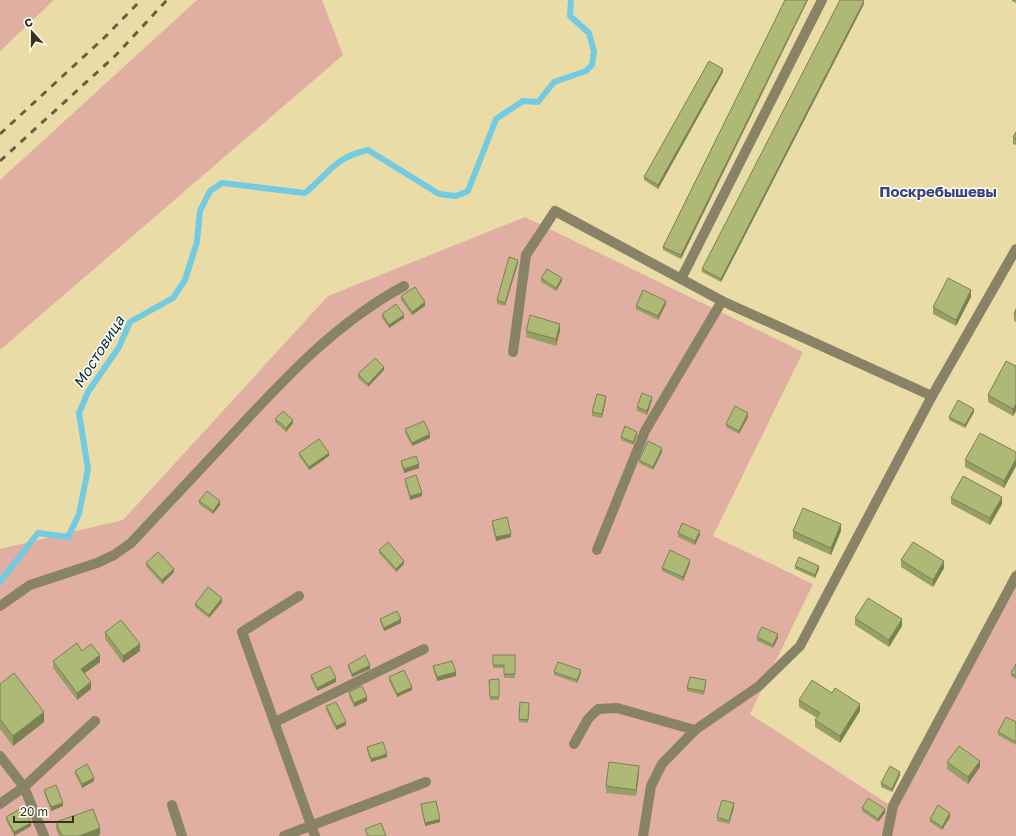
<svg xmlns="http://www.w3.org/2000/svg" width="1016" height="836" font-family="'Golos Text',sans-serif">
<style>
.green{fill:#e0afa1}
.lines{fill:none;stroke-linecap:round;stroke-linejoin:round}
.stream{stroke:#72cbe0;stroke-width:6}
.minor{stroke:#888266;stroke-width:10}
.rail{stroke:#665f40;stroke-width:3;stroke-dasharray:7 7;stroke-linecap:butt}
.wall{fill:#969f65}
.shaded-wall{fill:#7a8253}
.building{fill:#afb976;stroke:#7a8253}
.labels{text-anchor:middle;stroke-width:3;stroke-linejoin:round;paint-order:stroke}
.neighbourhood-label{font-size:15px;font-weight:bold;fill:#3a417d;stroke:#fefdf7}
.water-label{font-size:15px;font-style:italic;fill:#04303a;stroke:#fefdf7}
</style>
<rect width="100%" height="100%" fill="#eadca6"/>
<g class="green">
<polygon points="0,0 54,0 0,51"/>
<polygon points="197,0 322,0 343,55 0,350 0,180"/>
<polygon points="525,217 803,352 713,536 813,584 750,714 888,804 1016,568 1016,836 0,836 0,549 123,520 328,296"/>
</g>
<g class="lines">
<path class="stream" d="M0,582L38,533L68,537L79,514L88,469L79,413L88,392L119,347L130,322L173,298L185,280L197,242L200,211L210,191L222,183L305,193C330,173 333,158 368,150L439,194L456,196L468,191L496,119L523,101L538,102L554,82L586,71L592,65L594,52L589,33L570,16L571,0"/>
<g class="minor">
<polyline points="681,279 822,0"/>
<polyline points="513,352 526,255 555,211 722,301 932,396"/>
<polyline points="597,550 645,431 722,301"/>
<polyline points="299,596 242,632 315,836"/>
<path d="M0,606L30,585L97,563L114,555L131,543C166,506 200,469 235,432C287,376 336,323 404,286"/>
<polyline points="275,722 424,649"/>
<polyline points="574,744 588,719 598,709 617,708 695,730 759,686 800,646 932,396 1016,249"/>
<polyline points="0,756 24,787 44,836"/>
<polyline points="0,804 24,787 95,721"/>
<polyline points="172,805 182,836"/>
<polyline points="284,836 426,782"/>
<polyline points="643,836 651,786 662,764 695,730"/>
<polyline points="887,836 893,806 1016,576"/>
</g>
<g class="rail">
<polyline points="0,134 105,37 141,0"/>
<polyline points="0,161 116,55 167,0"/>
</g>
</g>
<g class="wall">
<polygon points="785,0 681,259 663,250 663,247"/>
<polygon points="1012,0 1016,0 1016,3 1012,1"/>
<polygon points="864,4 721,282 702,272 702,269"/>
<polygon points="723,72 658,189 644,180 644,177"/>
<polygon points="1016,132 1016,145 1013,144 1013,137"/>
<polygon points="518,263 505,306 497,304 497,300"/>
<polygon points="541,278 562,281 556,291 541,282"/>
<polygon points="401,296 425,306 412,315 401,300"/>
<polygon points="971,297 956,326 933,314 933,307"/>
<polygon points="666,304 658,320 636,309 636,306"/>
<polygon points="1016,309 1016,322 1014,321 1014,314"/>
<polygon points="382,314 404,318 389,328 382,318"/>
<polygon points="526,331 560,331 556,346 526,337"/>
<polygon points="1016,366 1016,411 1013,416 988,402 988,395"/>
<polygon points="384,370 368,387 358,378 358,374"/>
<polygon points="606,399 602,418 592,416 592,412"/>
<polygon points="652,400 647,415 637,411 637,407"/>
<polygon points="974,412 965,428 949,420 949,417"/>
<polygon points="748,417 739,434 726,427 726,424"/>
<polygon points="275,419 293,423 286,432 275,422"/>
<polygon points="405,429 430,438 412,446 405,433"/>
<polygon points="637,435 633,445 621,440 621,437"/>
<polygon points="662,452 653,470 639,463 639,460"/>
<polygon points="1016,452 1016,466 1004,488 965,467 965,460"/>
<polygon points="299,453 329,456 309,470 299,456"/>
<polygon points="401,461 419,468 404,473 401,464"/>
<polygon points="405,479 422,496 410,500 405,482"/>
<polygon points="951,498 1002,504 990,525 951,504"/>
<polygon points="199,501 220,505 213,514 199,504"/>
<polygon points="492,521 511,537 496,541 492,524"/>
<polygon points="793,531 841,531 831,555 793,538"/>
<polygon points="678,533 700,535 695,545 678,537"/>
<polygon points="379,550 404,564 396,572 379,553"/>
<polygon points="901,560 944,568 933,587 901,567"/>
<polygon points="146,563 174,572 162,584 146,566"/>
<polygon points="690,563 683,581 662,571 662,568"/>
<polygon points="795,566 819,569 815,578 795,569"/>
<polygon points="222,602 209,618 195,607 195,604"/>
<polygon points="855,618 902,626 889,647 855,625"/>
<polygon points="380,619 401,623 384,631 380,622"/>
<polygon points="105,632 140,651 123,663 105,639"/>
<polygon points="757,637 778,638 773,648 757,641"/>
<polygon points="82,651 100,662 85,673 91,689 77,700 53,668 53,661"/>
<polygon points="493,655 515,655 515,678 504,678 504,668 493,668"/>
<polygon points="1016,664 1016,679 1011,676 1011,673"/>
<polygon points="348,665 370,669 352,677 348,668"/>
<polygon points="433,666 456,676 437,681 433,669"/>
<polygon points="554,672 581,673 577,683 554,675"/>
<polygon points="311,675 336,682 317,691 311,679"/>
<polygon points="389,677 412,690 397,697 389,681"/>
<polygon points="499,679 499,700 490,700 489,680"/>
<polygon points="0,684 44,722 13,746 0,729"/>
<polygon points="706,684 704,695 687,691 687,688"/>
<polygon points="349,692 367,701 354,707 349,696"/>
<polygon points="799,700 860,711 840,743 815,727 815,720 817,718 799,707"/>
<polygon points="326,706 346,725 336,730 326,710"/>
<polygon points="529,706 528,723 519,722 519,719"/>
<polygon points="1016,722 1016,745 998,735 998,732"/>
<polygon points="367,747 387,757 371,762 367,751"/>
<polygon points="947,762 980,767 968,784 947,769"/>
<polygon points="75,771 94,781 82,788 75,774"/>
<polygon points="639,773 636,796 606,793 606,786"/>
<polygon points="900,775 892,792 881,787 881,783"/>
<polygon points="44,790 63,806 51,811 44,793"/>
<polygon points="421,804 440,822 425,826 421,807"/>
<polygon points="734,807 729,824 717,821 717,817"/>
<polygon points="862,808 885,813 878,822 862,811"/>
<polygon points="6,817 31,826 14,836 6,820"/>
<polygon points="950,817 942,830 930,822 930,819"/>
<polygon points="56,822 100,835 97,836 59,836 56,829"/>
</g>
<g class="shaded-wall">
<polygon points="807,0 808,0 681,259 681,255"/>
<polygon points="864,1 864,4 721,282 721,279"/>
<polygon points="723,69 723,72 658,189 658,185"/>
<polygon points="518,260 518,263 505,306 505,303"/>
<polygon points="562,278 562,281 556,291 556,288"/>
<polygon points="971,290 971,297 956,326 956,320"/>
<polygon points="666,301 666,304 658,320 658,316"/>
<polygon points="425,302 425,306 412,315 412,312"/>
<polygon points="404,315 404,318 389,328 389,325"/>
<polygon points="560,324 560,331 556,346 556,339"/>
<polygon points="384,367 384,370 368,387 368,384"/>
<polygon points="606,396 606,399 602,418 602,414"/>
<polygon points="652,397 652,400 647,415 647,411"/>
<polygon points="1016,404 1016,411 1013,416 1013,409"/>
<polygon points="974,409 974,412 965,428 965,425"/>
<polygon points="748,413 748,417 739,434 739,431"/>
<polygon points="293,420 293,423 286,432 286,428"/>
<polygon points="637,432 637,435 633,445 633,442"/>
<polygon points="430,434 430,438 412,446 412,443"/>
<polygon points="662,448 662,452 653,470 653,467"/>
<polygon points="329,453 329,456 309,470 309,467"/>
<polygon points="1016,459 1016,466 1004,488 1004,481"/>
<polygon points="419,464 419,468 404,473 404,469"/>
<polygon points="422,493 422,496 410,500 410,496"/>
<polygon points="1002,497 1002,504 990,525 990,518"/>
<polygon points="220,501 220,505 213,514 213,511"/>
<polygon points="841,524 841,531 831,555 831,548"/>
<polygon points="700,531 700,535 695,545 695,541"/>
<polygon points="511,534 511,537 496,541 496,537"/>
<polygon points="690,560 690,563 683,581 683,577"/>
<polygon points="404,561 404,564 396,572 396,569"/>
<polygon points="944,561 944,568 933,587 933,580"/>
<polygon points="819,566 819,569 815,578 815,575"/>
<polygon points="174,569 174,572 162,584 162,580"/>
<polygon points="222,598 222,602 209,618 209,615"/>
<polygon points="401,619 401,623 384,631 384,628"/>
<polygon points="902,619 902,626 889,647 889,640"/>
<polygon points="778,634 778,638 773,648 773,645"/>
<polygon points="140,644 140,651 123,663 123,656"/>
<polygon points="100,655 100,662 81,676 81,669"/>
<polygon points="370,665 370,669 352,677 352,674"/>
<polygon points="581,670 581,673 577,683 577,680"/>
<polygon points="456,672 456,676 437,681 437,677"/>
<polygon points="336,678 336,682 317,691 317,688"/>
<polygon points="91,682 91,689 77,700 77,693"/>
<polygon points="412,687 412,690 397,697 397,694"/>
<polygon points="367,697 367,701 354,707 354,703"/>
<polygon points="860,704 860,711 840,743 840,736"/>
<polygon points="44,712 44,722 13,746 13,736"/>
<polygon points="346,722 346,725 336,730 336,726"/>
<polygon points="387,754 387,757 371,762 371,759"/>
<polygon points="980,761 980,767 968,784 968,777"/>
<polygon points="639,766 639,773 636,796 636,790"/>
<polygon points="900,772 900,775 892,792 892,789"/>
<polygon points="94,778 94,781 82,788 82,784"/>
<polygon points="63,803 63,806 51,811 51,807"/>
<polygon points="734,803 734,807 729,824 729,821"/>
<polygon points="885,809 885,813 878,822 878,819"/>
<polygon points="950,813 950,817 942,830 942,827"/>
<polygon points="440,819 440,822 425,826 425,823"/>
<polygon points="31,823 31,826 14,836 14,832"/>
<polygon points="100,828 100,835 97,836 79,836"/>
</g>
<g class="building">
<polygon points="785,0 807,0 681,255 663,247"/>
<polygon points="840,0 863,0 864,1 721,279 702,269"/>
<polygon points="709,61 723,69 658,185 644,177"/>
<polygon points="1016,132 1016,139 1013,137"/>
<polygon points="509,257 518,260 505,303 497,300"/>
<polygon points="547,269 562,278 556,288 541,278"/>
<polygon points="948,278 971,290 956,320 933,307"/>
<polygon points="415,287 425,302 412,312 401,296"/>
<polygon points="643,290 666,301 658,316 636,306"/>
<polygon points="396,304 404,315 389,325 382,314"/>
<polygon points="1016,309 1016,315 1014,314"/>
<polygon points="530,315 560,324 556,339 526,331"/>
<polygon points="375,358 384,367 368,384 358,374"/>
<polygon points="1006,361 1016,366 1016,404 1013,409 988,395"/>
<polygon points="642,393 652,397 647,411 637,407"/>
<polygon points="597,394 606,396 602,414 592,412"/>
<polygon points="958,400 974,409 965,425 949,417"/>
<polygon points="735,406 748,413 739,431 726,424"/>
<polygon points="283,411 293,420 286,428 275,419"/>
<polygon points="424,421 430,434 412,443 405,429"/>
<polygon points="625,426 637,432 633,442 621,437"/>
<polygon points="980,433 1016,452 1016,459 1004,481 965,460"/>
<polygon points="319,439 329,453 309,467 299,453"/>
<polygon points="648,441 662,448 653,467 639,460"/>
<polygon points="416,456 419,464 404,469 401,461"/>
<polygon points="416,475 422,493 410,496 405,479"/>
<polygon points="963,476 1002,497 990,518 951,498"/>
<polygon points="207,491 220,501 213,511 199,501"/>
<polygon points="803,508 841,524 831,548 793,531"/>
<polygon points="507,517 511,534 496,537 492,521"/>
<polygon points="682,523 700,531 695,541 678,533"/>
<polygon points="388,542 404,561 396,569 379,550"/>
<polygon points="913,542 944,561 933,580 901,560"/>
<polygon points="670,550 690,560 683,577 662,568"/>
<polygon points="158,552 174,569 162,580 146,563"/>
<polygon points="799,557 819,566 815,575 795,566"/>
<polygon points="208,587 222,598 209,615 195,604"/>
<polygon points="868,598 902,619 889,640 855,618"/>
<polygon points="397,611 401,619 384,628 380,619"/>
<polygon points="121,620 140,644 123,656 105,632"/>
<polygon points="762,627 778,634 773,645 757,637"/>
<polygon points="77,643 82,651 91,644 100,655 81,669 91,682 77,693 53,661"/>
<polygon points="365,655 370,665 352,674 348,665"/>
<polygon points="493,655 515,655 515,674 504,674 504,665 493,665"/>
<polygon points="452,661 456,672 437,677 433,666"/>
<polygon points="558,662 581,670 577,680 554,672"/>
<polygon points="1016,664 1016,676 1011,673"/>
<polygon points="330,666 336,678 317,688 311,675"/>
<polygon points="404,670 412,687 397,694 389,677"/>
<polygon points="14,673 44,712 13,736 0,719 0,684"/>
<polygon points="690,677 706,680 704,691 687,688"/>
<polygon points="499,679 499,697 490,697 489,680"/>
<polygon points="812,680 832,693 835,688 860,704 840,736 815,720 820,713 799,700"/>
<polygon points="362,686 367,697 354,703 349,692"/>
<polygon points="336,702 346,722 336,726 326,706"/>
<polygon points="520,702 529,703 528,720 519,719"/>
<polygon points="1006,717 1016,722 1016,742 998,732"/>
<polygon points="383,742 387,754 371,759 367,747"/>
<polygon points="959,746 980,761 968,777 947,762"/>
<polygon points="609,762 639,766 636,790 606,786"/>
<polygon points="87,764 94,778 82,784 75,771"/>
<polygon points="890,766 900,772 892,789 881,783"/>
<polygon points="56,785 63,803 51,807 44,790"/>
<polygon points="868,798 885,809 878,819 862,808"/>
<polygon points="722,800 734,803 729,821 717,817"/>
<polygon points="436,801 440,819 425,823 421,804"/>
<polygon points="938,805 950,813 942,827 930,819"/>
<polygon points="23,807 31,823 14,832 6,817"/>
<polygon points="93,809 100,828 79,836 62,836 56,822"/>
<polygon points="381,823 386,836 368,836 365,829"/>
</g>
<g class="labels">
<g class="neighbourhood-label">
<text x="938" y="197">Поскребышевы</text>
</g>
<g class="water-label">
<text transform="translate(99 352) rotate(-58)" y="5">Мостовица</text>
</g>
</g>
<g transform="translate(32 32) rotate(339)" stroke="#fefdf7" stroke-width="3" paint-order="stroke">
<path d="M0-3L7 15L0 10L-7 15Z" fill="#37321c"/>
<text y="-6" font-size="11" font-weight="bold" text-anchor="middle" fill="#37321c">С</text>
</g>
<path d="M14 816v6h59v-6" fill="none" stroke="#37321c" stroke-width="2"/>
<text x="20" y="816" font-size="12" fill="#37321c" stroke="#fefdf7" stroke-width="3" paint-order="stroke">20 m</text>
</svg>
